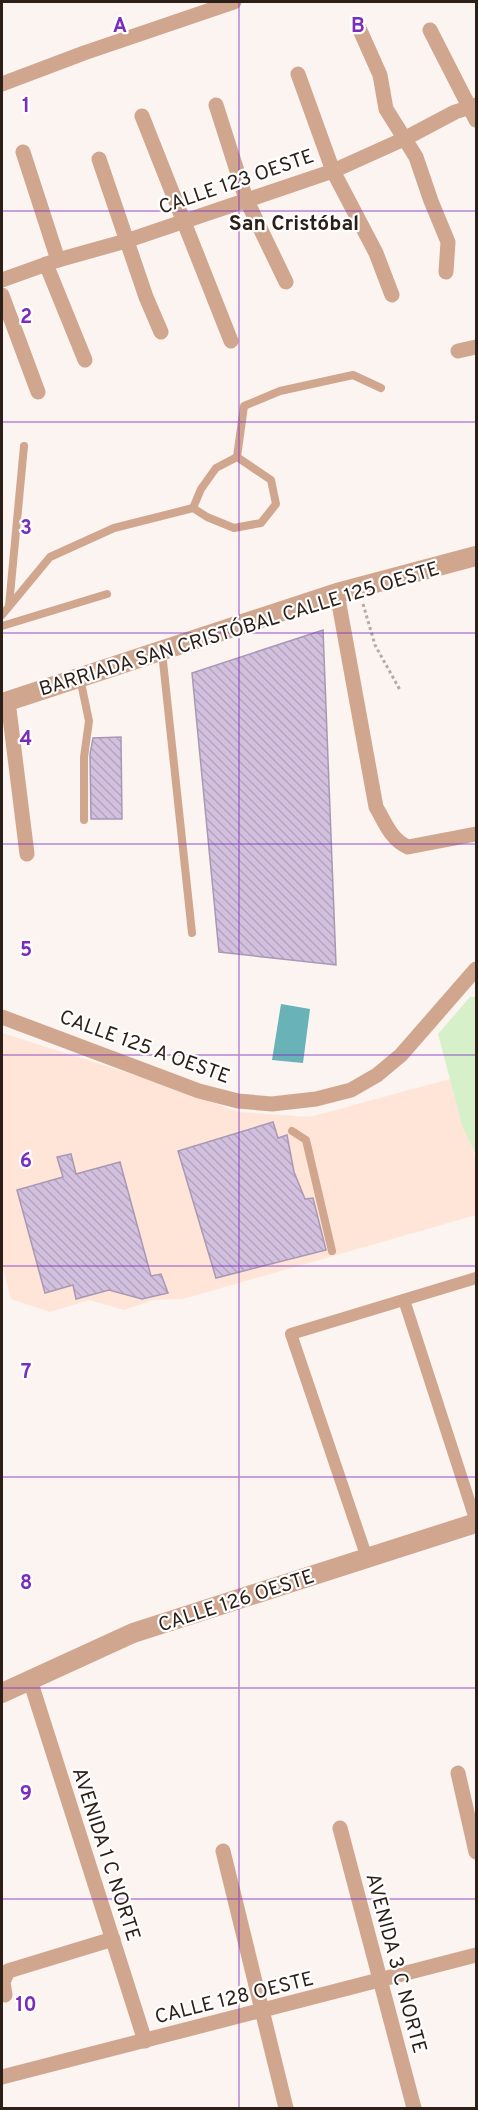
<svg xmlns="http://www.w3.org/2000/svg" width="478" height="2110" font-family="Overpass,sans-serif">
<style>
.built{fill:#fee5d7}
.park{fill:#d6f1c9}
.water{fill:#68b2b8}
.building{fill:url(#building-back-hatch);stroke:#a998b4;stroke-width:1.5}
.lines{fill:none;stroke-linecap:round;stroke-linejoin:round}
.path{stroke:#b4aba6;stroke-width:3;stroke-dasharray:3 3;stroke-linecap:butt}
.service{stroke:#d1a68e;stroke-width:8}
.pedestrian{stroke:#d1a68e;stroke-width:12}
.minor{stroke:#d1a68e;stroke-width:15}
.tertiary{stroke:#d1a68e;stroke-width:20}
.grid{fill:none;stroke:#7b2cbf;stroke-width:1.5;stroke-opacity:0.55}
.labels{text-anchor:middle;stroke-width:4.5;stroke-linejoin:round;paint-order:stroke}
.street-label{font-size:20px;fill:#2b1f18;stroke:#fff}
.neighbourhood-label{font-size:21px;font-weight:bold;fill:#2b1f18;stroke:#fff}
.grid-label{font-size:20px;text-anchor:middle;font-weight:bold;fill:#7b2cbf;stroke:#fff;stroke-width:4.5;stroke-linejoin:round;paint-order:stroke}
</style>
<defs>
<pattern id="building-back-hatch" width="6" height="6" patternUnits="userSpaceOnUse" patternTransform="scale(1.5)"><rect width="6" height="6" fill="#d2c0de"/><path d="M-1 5l2 2M0 0l6 6M5-1l2 2" fill="none" stroke="#b4a5be"/></pattern>
</defs>
<rect width="100%" height="100%" fill="#fbf4f0"/>
<polygon class="built" points="2,1033 144,1078 239,1112 310,1117 457,1077 476,1161 476,1215 183,1299 153,1300 124,1310 89,1300 50,1312 11,1299 2,1264"/>
<polygon class="park" points="470,997 476,997 476,1155 462,1125 438,1034"/>
<polygon class="water" points="281,1004 310,1009 303,1063 272,1060"/>
<g class="building">
<polygon points="323,630 336,965 219,952 192,673"/>
<polygon points="121,737 122,819 91,819 90,754 93,738"/>
<polygon points="273,1122 278,1138 287,1135 294,1172 305,1199 313,1198 326,1250 216,1278 178,1151"/>
<polygon points="71,1154 76,1174 120,1162 151,1276 161,1274 168,1293 142,1299 109,1290 76,1299 73,1285 45,1293 17,1190 63,1177 57,1157"/>
</g>
<g class="lines">
<polyline class="path" points="363,604 375,645 400,690"/>
<g class="service">
<polyline points="237,457 244,406 280,391 353,375 381,388"/>
<polyline points="9,606 24,446"/>
<polyline points="2,615 50,557 114,528 193,508 207,517 234,528 261,523 276,504 271,480 237,457 216,468 201,489 193,508"/>
<polyline points="2,626 107,594"/>
<polyline points="162,652 192,933"/>
<polyline points="80,678 89,721 84,757 84,820"/>
<polyline points="292,1131 306,1140 332,1251"/>
</g>
<g class="pedestrian">
<polyline points="404,1300 476,1522"/>
<polyline points="367,1558 291,1334 476,1278"/>
</g>
<g class="minor">
<polyline points="359,28 380,75 386,109 416,157 431,201 448,242 446,272"/>
<polyline points="430,30 476,120"/>
<polyline points="298,74 333,171 376,253 392,295"/>
<polyline points="2,84 84,53 234,2"/>
<polyline points="216,105 246,199 286,282"/>
<polyline points="142,116 231,341"/>
<polyline points="23,152 58,260"/>
<polyline points="99,159 146,297 161,332"/>
<polyline points="46,264 85,360"/>
<polyline points="2,280 58,260 126,241 333,171 404,139 455,112 476,105"/>
<polyline points="2,295 38,392"/>
<polyline points="458,351 476,347"/>
<path d="M337,593L376,807C385,822 391,840 408,847L476,834"/>
<polyline points="8,701 27,854"/>
<polyline points="2,1017 199,1091 238,1101 272,1104 316,1099 351,1090 377,1075 401,1055 476,969"/>
<polyline points="30,1680 145,2041"/>
<polyline points="458,1773 476,1852"/>
<polyline points="340,1828 414,2108"/>
<polyline points="223,1851 286,2108"/>
<polyline points="5,1995 3,1982 8,1971 113,1939"/>
<polyline points="2,2077 476,1955"/>
</g>
<g class="tertiary">
<polyline points="2,703 337,593 476,556"/>
<polyline points="2,1693 133,1633 476,1523"/>
</g>
</g>
<path class="grid" d="M239,2V2108M2,211H476M2,422H476M2,633H476M2,844H476M2,1055H476M2,1266H476M2,1477H476M2,1688H476M2,1899H476"/>
<g class="labels">
<g class="street-label">
<text transform="translate(236 181) rotate(-19)" y="7">CALLE 123 OESTE</text>
<text transform="translate(239 628) rotate(-17)" y="7">BARRIADA SAN CRISTÓBAL CALLE 125 OESTE</text>
<text transform="translate(145 1046) rotate(20)" y="7">CALLE 125 A OESTE</text>
<text transform="translate(236 1600) rotate(-18)" y="7">CALLE 126 OESTE</text>
<text transform="translate(107 1854) rotate(72)" y="7">AVENIDA 1 C NORTE</text>
<text transform="translate(397 1963) rotate(75)" y="7">AVENIDA 3 C NORTE</text>
<text transform="translate(234 1997) rotate(-14)" y="7">CALLE 128 OESTE</text>
</g>
<g class="neighbourhood-label">
<text x="294" y="230">San Cristóbal</text>
</g>
</g>
<g class="grid-label">
<text x="120" y="32">A</text>
<text x="358" y="32">B</text>
<text x="26" y="112">1</text>
<text x="26" y="323">2</text>
<text x="26" y="534">3</text>
<text x="26" y="745">4</text>
<text x="26" y="956">5</text>
<text x="26" y="1167">6</text>
<text x="26" y="1378">7</text>
<text x="26" y="1589">8</text>
<text x="26" y="1800">9</text>
<text x="26" y="2011">10</text>
</g>
<rect width="478" height="2110" fill="none" stroke="#2b1f18" stroke-width="6"/>
</svg>
